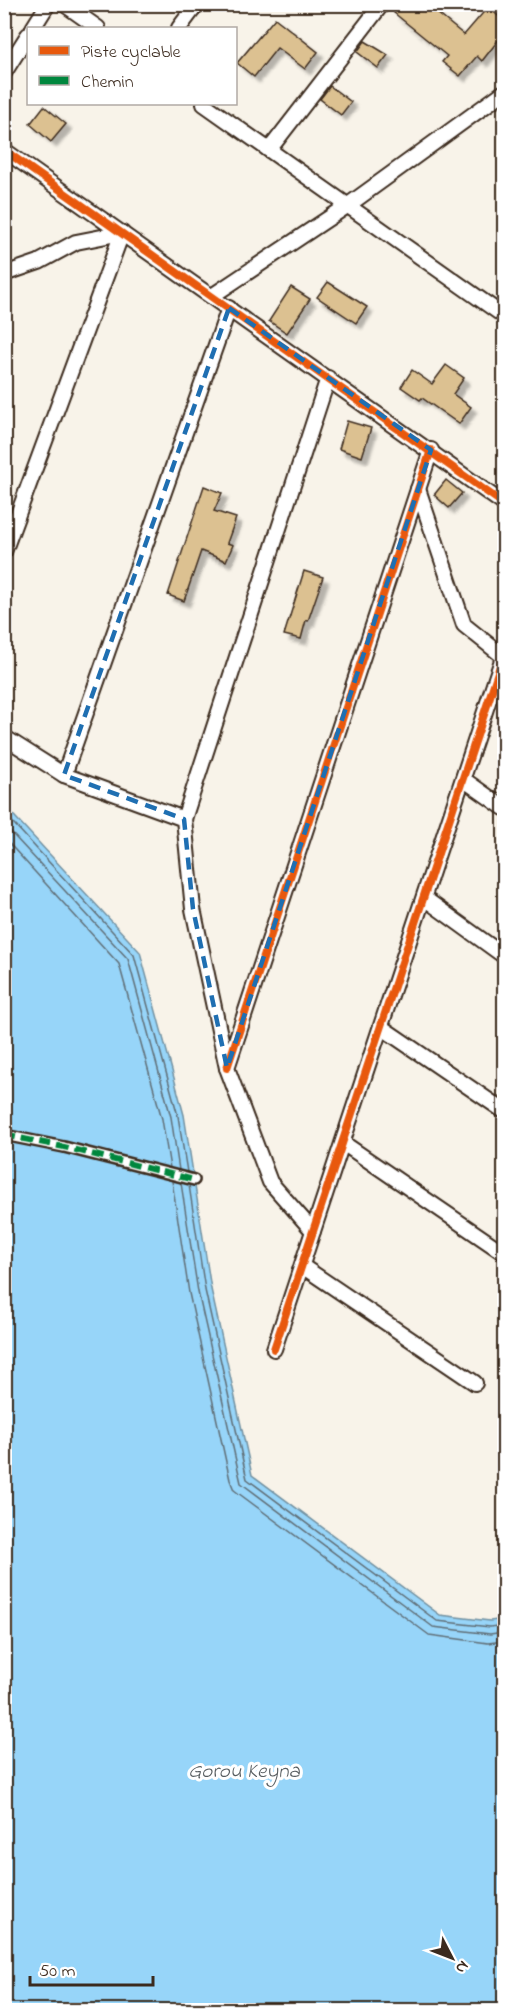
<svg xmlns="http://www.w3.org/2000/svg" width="509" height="2015" font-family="'Indie Flower',sans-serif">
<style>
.water{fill:#97d5f9;stroke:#7291a1;stroke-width:1.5}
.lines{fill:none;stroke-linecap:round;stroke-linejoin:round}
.shore{stroke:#606e76;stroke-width:1.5}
.building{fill:#dcc191;stroke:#3b2a1e;stroke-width:1.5;filter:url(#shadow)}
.pedestrian-casing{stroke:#3b2a1e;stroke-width:14}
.minor-casing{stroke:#3b2a1e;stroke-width:18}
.pedestrian{stroke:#fff;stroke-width:9}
.minor{stroke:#fff;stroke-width:14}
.quiet{stroke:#00873e;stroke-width:6;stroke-dasharray:12 6;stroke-linecap:butt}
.cycleway-casing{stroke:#fff;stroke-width:11}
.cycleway{stroke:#e8590c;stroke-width:8}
.marked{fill:none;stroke:#1f6fb2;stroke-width:4.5;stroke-dasharray:12 8;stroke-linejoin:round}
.labels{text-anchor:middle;stroke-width:6;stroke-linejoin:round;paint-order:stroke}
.water-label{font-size:21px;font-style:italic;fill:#575d60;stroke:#fff}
</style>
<defs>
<filter id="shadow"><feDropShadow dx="5.5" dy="5.5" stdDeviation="1.5" flood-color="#0004"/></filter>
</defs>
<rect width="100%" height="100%" fill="#f8f3e9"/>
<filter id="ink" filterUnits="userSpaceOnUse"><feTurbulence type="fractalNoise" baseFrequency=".0167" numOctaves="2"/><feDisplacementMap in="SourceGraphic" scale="12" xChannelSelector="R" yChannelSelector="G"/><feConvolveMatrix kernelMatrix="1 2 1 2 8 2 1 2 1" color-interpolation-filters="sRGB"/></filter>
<g filter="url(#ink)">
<polygon class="water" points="4,805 140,952 184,1115 211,1289 252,1475 440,1615 490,1621 504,1619 504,2010 5,2010"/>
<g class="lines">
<g class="shore">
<polyline points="4,813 134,955 178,1116 187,1172"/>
<polyline points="4,825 128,959 171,1117 179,1170"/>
<polyline points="4,838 119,964 162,1119 170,1168"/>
<polyline points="172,1181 189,1293 230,1480 234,1490 429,1635 488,1643 504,1641"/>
<polyline points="181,1183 198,1292 241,1483 433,1627 490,1634 504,1632"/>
<polyline points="189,1185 205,1290 247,1479 437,1621 490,1627 504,1625"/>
</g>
</g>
<g class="building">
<polygon points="401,4 426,4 464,35 488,7 504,21 504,33 482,61 477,56 460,76 442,62 447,56 394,13"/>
<polygon points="275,18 318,52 305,69 277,48 254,77 237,63"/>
<polygon points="365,41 388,55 378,68 357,52"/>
<polygon points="330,86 351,102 341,115 320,99"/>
<polygon points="44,106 66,124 51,142 30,124"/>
<polygon points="328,282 367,307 356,323 317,297"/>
<polygon points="291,287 310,299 287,333 269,321"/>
<polygon points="446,365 464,378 453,394 471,407 459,424 422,398 420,400 401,387 412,370 432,384"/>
<polygon points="347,421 371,428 362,457 339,449"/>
<polygon points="446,480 462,493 449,508 434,495"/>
<polygon points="204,486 222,493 214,511 236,518 227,543 233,545 226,561 201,551 184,601 168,595"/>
<polygon points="304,571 323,577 308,621 306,620 301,639 284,635"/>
</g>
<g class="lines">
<defs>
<polyline id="pedestrian" points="4,1135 64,1147 194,1180"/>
<g id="minor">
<polyline points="64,4 98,28"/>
<polyline points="33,28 48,4"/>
<polyline points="179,28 197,4"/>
<polyline points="4,73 28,35"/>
<polyline points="204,104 504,316"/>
<polyline points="4,150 504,504"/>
<polyline points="269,150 382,4"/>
<polyline points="4,274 39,262 76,242 122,233"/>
<polyline points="212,296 347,206 504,92"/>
<polyline points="418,489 464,625 504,657"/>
<polyline points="4,552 122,233"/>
<polyline points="4,737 64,775 184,819 193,909 227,1068 270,1182 313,1231"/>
<polyline points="64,775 229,308"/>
<polyline points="463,779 504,808"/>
<polyline points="184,819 328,378"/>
<polyline points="424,898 504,956"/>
<polyline points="381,1027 504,1111"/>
<polyline points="227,1068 431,450"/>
<polyline points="343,1143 504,1253"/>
<polyline points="302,1266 475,1383"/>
<polyline points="274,1349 504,654"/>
</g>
</defs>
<use href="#pedestrian" class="pedestrian-casing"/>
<use href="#minor" class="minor-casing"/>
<use href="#pedestrian" class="pedestrian"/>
<use href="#minor" class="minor"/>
<polyline class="quiet" points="4,1135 64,1147 194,1180"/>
<defs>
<g id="cycleway">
<polyline points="4,150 504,504"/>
<polyline points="227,1068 431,450"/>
<polyline points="274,1349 504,654"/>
</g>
</defs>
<use href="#cycleway" class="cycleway-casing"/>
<use href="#cycleway" class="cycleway"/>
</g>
</g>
<path class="marked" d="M229,308L431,450L227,1068L193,909L184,819L64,775Z"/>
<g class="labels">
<g class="water-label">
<text x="244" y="1777">Gorou Keyna</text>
</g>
</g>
<rect width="509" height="2015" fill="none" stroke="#fff" stroke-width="24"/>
<rect x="12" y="12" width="485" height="1991" fill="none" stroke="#3b2a1e" stroke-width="2" filter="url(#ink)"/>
<rect x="27" y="27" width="210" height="78" fill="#ffffff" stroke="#b1aaa5" stroke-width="1.5"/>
<rect x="39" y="46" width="30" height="9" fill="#e8590c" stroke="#b1aaa5" stroke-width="1.5"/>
<text x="81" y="57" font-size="18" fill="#3b2a1e">Piste cyclable</text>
<rect x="39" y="76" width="30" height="9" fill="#00873e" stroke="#b1aaa5" stroke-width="1.5"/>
<text x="81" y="87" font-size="18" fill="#3b2a1e">Chemin</text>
<g transform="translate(452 1958) rotate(132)" stroke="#ffffff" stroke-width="4.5" paint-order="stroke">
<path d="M0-4.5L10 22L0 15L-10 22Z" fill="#3b2a1e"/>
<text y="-9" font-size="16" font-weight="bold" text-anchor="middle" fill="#3b2a1e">N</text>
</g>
<path d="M30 1976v9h123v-9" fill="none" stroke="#3b2a1e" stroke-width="3"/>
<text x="39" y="1976" font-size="18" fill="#3b2a1e" stroke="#ffffff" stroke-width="4.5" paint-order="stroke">50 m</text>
</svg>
